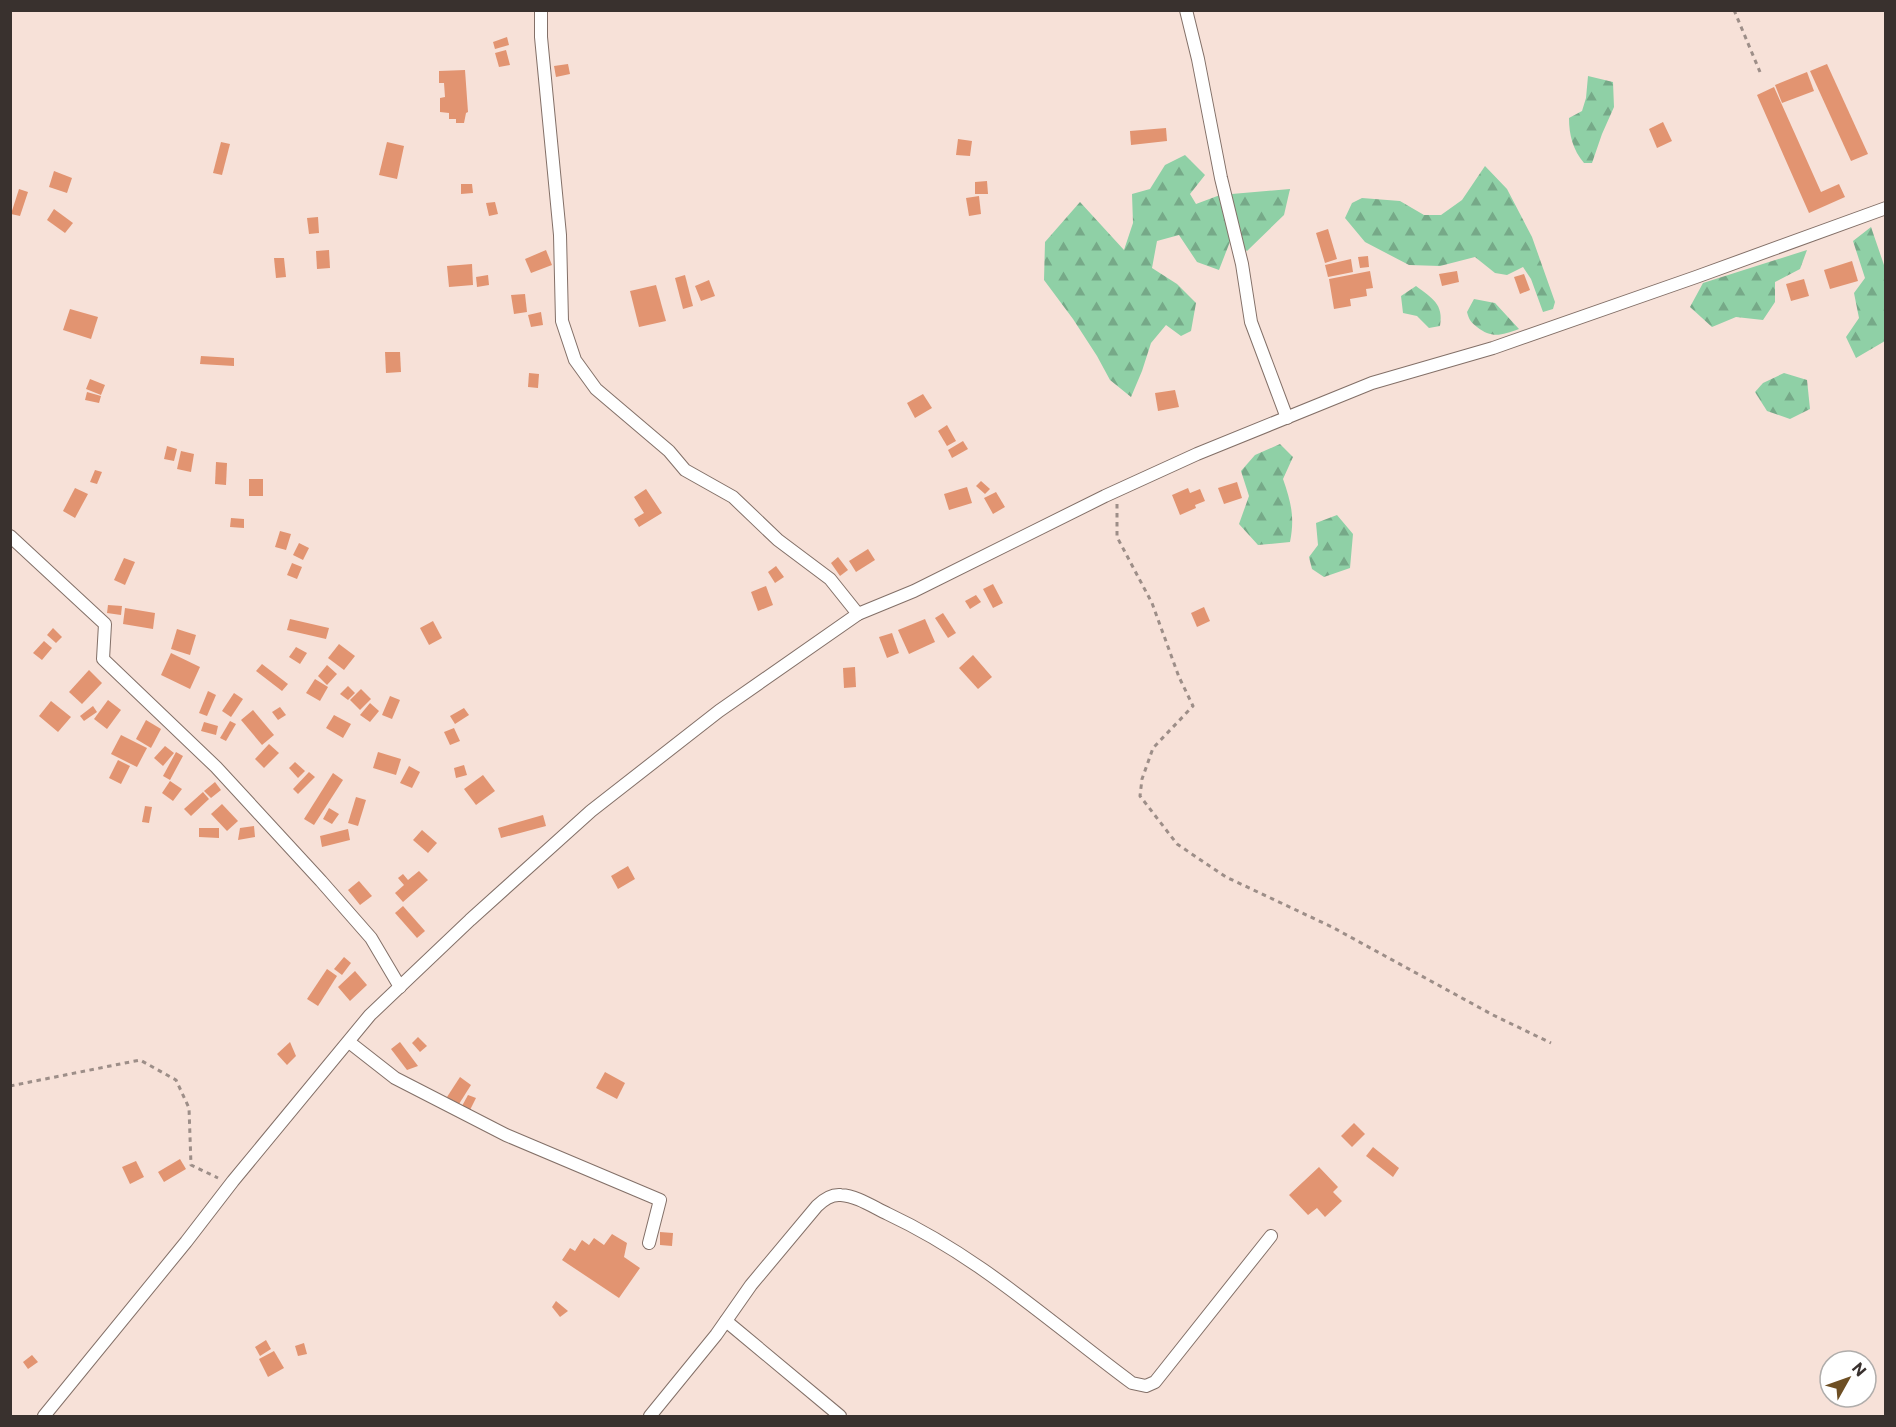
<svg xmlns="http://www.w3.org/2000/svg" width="1896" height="1427" font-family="Commissioner,sans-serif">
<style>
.forest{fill:url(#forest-firs)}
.building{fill:#e29471}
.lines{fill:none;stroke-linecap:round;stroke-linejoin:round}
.minor-casing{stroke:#837068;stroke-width:14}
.path{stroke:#9d8e88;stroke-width:3;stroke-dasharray:4.5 4.5;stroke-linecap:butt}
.minor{stroke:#fff;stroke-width:12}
</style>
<defs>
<pattern id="forest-firs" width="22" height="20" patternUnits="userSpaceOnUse" patternTransform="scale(1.5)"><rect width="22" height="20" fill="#8fd0a6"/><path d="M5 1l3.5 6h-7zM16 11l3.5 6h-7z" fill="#76a988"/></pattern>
</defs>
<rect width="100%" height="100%" fill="#f7e1d8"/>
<g class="forest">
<path d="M1588,76L1613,82L1614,107L1602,134L1592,163H1584C1573,150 1569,135 1569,118L1582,111L1586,98Z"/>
<polygon points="1185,155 1205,175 1190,194 1196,204 1220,195 1290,189 1284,215 1247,251 1231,239 1219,270 1197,262 1179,235 1157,241 1152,268 1177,284 1196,303 1191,331 1181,336 1166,325 1151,343 1142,371 1131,397 1110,380 1097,356 1073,319 1044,280 1045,242 1080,202 1124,250 1133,223 1132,194 1150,189 1165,165"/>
<polygon points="1485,166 1507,189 1532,237 1555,302 1553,309 1543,312 1531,279 1523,267 1507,275 1495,273 1475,257 1440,266 1409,265 1365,242 1345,218 1352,203 1362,198 1400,201 1424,215 1441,215 1462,200"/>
<polygon points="1871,227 1885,268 1885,341 1856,358 1846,337 1859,318 1854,293 1865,278 1853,241"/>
<polygon points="1807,250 1800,269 1775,282 1775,302 1763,320 1736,317 1712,327 1690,307 1703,283"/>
<path d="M1416,286C1432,298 1444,304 1440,326L1429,328L1417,316L1403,313L1401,296Z"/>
<path d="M1474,299L1495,303L1519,329C1502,335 1492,339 1477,327C1471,322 1469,320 1467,312Z"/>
<polygon points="1784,373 1807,380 1810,409 1790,419 1767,411 1755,392 1763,383"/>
<path d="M1280,444L1293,457L1283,479C1291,502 1295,517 1290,542L1258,545L1239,524L1249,496L1241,471L1255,455Z"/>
<polygon points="1337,515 1353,534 1350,568 1324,577 1312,569 1309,557 1318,545 1316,523"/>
</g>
<g class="building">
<polygon points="507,37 509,45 495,49 493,42"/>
<polygon points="506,50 510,65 499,67 495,53"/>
<polygon points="568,64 570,74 556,77 554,66"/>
<polygon points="1827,64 1868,154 1851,161 1810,71"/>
<polygon points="465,70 468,112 466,113 464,123 456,123 456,119 449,119 449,113 440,112 440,98 445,97 444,83 439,83 439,71"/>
<polygon points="1807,72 1814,91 1782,103 1775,85"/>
<polygon points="1774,87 1821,192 1839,184 1845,197 1809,213 1757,95"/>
<polygon points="1663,122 1672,141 1657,148 1649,129"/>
<polygon points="1166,128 1167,141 1131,145 1130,131"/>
<polygon points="958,139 972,141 970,156 956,155"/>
<polygon points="221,142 230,144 222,175 213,173"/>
<polygon points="387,142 404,146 397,179 379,175"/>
<polygon points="54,171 72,178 67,193 49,187"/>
<polygon points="987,181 988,194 975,194 975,182"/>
<polygon points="461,184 472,184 473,193 461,194"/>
<polygon points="19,189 28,192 20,216 11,214"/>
<polygon points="979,196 981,214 969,216 966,198"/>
<polygon points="495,202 498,214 489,216 486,203"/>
<polygon points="54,209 73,223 65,233 47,220"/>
<polygon points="318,217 319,233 309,234 307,218"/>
<polygon points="1328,229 1337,259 1325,263 1316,233"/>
<polygon points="329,250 330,268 317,269 316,251"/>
<polygon points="546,250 552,265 531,273 525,259"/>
<polygon points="1368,256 1369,267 1360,268 1358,257"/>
<polygon points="274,258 284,258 286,277 276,278"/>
<polygon points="1351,259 1353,272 1328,277 1325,265"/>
<polygon points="1852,261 1858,281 1830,289 1824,270"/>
<polygon points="472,264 473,285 449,287 447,266"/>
<polygon points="1370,271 1373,288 1366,289 1367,296 1350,299 1351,306 1334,309 1329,279"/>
<polygon points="1457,271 1459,282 1442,286 1439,274"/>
<polygon points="1524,274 1530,290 1520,294 1514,277"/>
<polygon points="488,275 489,285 477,287 476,277"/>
<polygon points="685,275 693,306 683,309 675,278"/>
<polygon points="1804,279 1809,296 1791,301 1786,284"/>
<polygon points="709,280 715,296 701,301 695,286"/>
<polygon points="656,285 666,321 639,327 630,291"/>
<polygon points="525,294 527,312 514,314 511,295"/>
<polygon points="70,309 98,317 91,339 63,330"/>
<polygon points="541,312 543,325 531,327 528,315"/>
<polygon points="385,352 400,352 401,372 386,373"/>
<polygon points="201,356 234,358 234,366 200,364"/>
<polygon points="529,373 539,374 538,388 528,387"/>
<polygon points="90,379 105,385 101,395 86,389"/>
<polygon points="1175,390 1179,407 1158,411 1155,393"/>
<polygon points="87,392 101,396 99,403 85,400"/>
<polygon points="923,394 932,408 915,418 907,403"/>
<polygon points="947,425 956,441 947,446 938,431"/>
<polygon points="963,441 968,449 952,458 948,450"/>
<polygon points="167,446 177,449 174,461 164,459"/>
<polygon points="181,451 194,454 191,472 177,469"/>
<polygon points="216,462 227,463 226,485 215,484"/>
<polygon points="95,470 102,472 97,484 90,482"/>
<rect x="249" y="479" width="14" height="17"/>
<polygon points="981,481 990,489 985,494 976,486"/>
<polygon points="1237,482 1242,498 1224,504 1218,488"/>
<polygon points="967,487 972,503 949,510 944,494"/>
<polygon points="75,488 88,494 75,518 63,511"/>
<polygon points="1188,488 1190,493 1200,489 1205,501 1195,505 1196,508 1180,515 1172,495"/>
<polygon points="646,489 662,513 639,527 634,519 644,513 634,497"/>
<polygon points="996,492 1005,507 993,514 984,498"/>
<polygon points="231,518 244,519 244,528 230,527"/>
<polygon points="280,531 291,534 286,550 275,547"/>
<polygon points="299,543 309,548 303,560 293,555"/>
<polygon points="868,549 875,560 856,572 849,561"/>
<polygon points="838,557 848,570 840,576 831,563"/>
<polygon points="124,558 135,562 125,585 114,580"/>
<polygon points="292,563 302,567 297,579 287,575"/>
<polygon points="776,566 784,577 775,583 768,572"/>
<polygon points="993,584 1003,603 993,608 983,589"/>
<polygon points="766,586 773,605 758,611 751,592"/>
<polygon points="976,595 981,602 970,609 965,601"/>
<polygon points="108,605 122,606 121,615 107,613"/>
<polygon points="1204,607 1210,621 1197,627 1191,613"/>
<polygon points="125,608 155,613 153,629 123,624"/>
<polygon points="943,613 956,633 948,638 935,618"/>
<polygon points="290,619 329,628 326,639 287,630"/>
<polygon points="925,619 935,642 909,654 898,630"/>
<polygon points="433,621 442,638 429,645 420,628"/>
<polygon points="53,628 62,637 56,643 47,635"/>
<polygon points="177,629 196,635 190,655 171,649"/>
<polygon points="892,633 899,653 887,658 879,637"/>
<polygon points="44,641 52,648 42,660 33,653"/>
<polygon points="339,644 355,656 344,670 328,658"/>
<polygon points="296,647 307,653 300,664 289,657"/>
<polygon points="171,653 200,667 190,689 161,675"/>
<polygon points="973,655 992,677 978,689 959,668"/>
<polygon points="262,664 288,684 282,691 256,671"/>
<polygon points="327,665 337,674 327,685 318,676"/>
<polygon points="855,667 856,687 844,688 843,668"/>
<polygon points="89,670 102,683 82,704 69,692"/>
<polygon points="315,679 328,687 320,701 306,693"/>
<polygon points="348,686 355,693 348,700 340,694"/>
<polygon points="361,689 371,699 360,710 350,700"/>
<polygon points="208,691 216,695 207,716 199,713"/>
<polygon points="234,693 243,699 231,717 222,711"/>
<polygon points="390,696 400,700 392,719 382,715"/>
<polygon points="108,700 121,710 107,729 94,719"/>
<polygon points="51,701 71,717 58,732 39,716"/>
<polygon points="370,703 379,711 370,722 360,715"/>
<polygon points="93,706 97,712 84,721 80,716"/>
<polygon points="280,707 286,715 278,720 272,712"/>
<polygon points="464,708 469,715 455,724 450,716"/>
<polygon points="253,710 274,735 262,745 241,720"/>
<polygon points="334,715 351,724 343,738 326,728"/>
<polygon points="146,720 161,729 151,748 136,739"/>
<polygon points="230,721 236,724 226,741 220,738"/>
<polygon points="204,722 218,726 216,735 201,731"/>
<polygon points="454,728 460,741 450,745 444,732"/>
<polygon points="121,735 147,748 137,767 111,754"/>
<polygon points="269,744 279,753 264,768 255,759"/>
<polygon points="165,746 174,753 163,766 154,758"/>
<polygon points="176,752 183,756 170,780 163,776"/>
<polygon points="378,752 401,759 396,775 373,768"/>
<polygon points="118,760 130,766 121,784 109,778"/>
<polygon points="295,762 305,771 298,778 289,768"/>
<polygon points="464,765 467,775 456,778 454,768"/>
<polygon points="409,766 420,772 412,788 400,783"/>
<polygon points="309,772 315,777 298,794 293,789"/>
<polygon points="333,773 343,780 314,825 304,819"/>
<polygon points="483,775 495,791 476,805 464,789"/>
<polygon points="170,781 182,789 173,801 162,793"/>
<polygon points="215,782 221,790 211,798 204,791"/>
<polygon points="203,792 209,799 191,816 184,809"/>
<polygon points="356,797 366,800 358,826 348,823"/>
<polygon points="222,804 238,821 227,831 211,814"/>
<polygon points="145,806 152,807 149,823 142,822"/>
<polygon points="329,808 339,814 332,824 323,819"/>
<polygon points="543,815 546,826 501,838 498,828"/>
<polygon points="254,826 255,837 238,840 240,828"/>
<polygon points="199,828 219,828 219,838 199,837"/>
<polygon points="348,829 350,840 322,847 320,836"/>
<polygon points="422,830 437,843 428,853 413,840"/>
<polygon points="628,866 635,879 618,889 611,876"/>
<polygon points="419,871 428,880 403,902 395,893 404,885 398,878 403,874 408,880"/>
<polygon points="359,881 372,896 360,905 348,890"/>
<polygon points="403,906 425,931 417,938 395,913"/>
<polygon points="344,957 351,963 342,975 334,969"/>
<polygon points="327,969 337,976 318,1006 307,999"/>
<polygon points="355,971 367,985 350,1001 338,987"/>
<polygon points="418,1037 427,1046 420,1052 412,1043"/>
<polygon points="290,1042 296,1056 287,1065 277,1054"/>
<polygon points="400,1042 418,1066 407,1070 391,1049"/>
<polygon points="605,1072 625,1083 617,1099 596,1088"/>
<polygon points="460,1077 471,1085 459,1104 447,1097"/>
<polygon points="468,1095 476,1098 470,1110 462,1106"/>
<polygon points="1354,1123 1365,1134 1352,1147 1341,1136"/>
<polygon points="1373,1147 1399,1168 1393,1177 1366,1156"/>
<polygon points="180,1159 186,1169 164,1182 158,1172"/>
<polygon points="136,1161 144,1177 130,1184 122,1167"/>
<polygon points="1319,1167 1338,1187 1333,1192 1342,1201 1325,1217 1317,1208 1308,1215 1289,1195"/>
<polygon points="660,1232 673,1233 672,1246 660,1245"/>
<polygon points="612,1234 627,1243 624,1257 640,1268 619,1298 562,1260 570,1248 575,1251 582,1240 589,1245 594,1238 604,1245"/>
<polygon points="556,1301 568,1311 560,1317 552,1307"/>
<polygon points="266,1340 271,1349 260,1356 255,1347"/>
<polygon points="304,1343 307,1354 298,1356 295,1346"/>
<polygon points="274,1351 284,1368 268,1377 259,1359"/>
<polygon points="32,1355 38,1362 28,1369 23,1362"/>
</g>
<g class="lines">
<defs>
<g id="minor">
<polyline points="541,10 541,37 560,235 562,321 575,360 596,389 669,451 685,470 733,497 778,540 830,579 858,614"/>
<polyline points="1186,10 1198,59 1221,178 1242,264 1251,322 1287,418"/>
<polyline points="10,536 105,624 103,659 216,767 321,881 371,938 400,987"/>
<polyline points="349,1042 395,1078 506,1135 660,1200 649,1243"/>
<polyline points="726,1321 840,1416"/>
<polyline points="44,1416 186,1242 233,1181 370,1015 470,920 591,811 719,711 858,614 914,591 1105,496 1197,454 1372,383 1493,348 1696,277 1886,208"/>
<path d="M650,1416L716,1335L751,1285L817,1206C824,1199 831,1194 841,1195C857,1196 873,1207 888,1214C980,1257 1051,1323 1132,1383L1146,1386L1155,1382L1271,1236"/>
</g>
</defs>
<use href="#minor" class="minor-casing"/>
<g class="path">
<polyline points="1734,10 1760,72"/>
<polyline points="1117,504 1117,537 1152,603 1179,677 1193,706 1153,748 1142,779 1140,796 1177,844 1226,877 1332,927 1493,1015 1551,1043"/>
<polyline points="10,1086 140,1060 176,1080 189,1108 191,1165 218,1178"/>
</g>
<use href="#minor" class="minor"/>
</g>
<rect width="1896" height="1427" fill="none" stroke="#39312e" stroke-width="24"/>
<g transform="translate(1848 1379) rotate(50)"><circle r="28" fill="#ffffff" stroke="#b0adab" stroke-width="1.5"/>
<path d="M0-4.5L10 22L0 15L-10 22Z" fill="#6e4f24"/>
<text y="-9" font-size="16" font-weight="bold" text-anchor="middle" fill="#39312e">N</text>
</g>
</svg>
